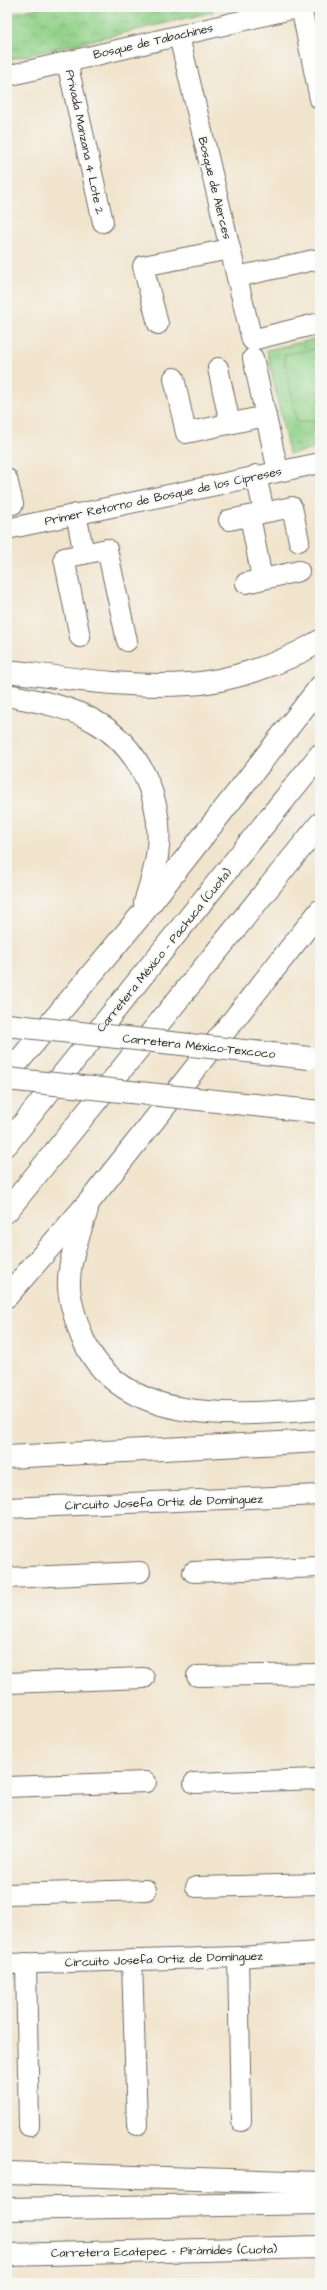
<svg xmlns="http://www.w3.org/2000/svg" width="327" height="2290" font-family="'Architects Daughter',sans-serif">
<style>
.park{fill:url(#park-crowns);stroke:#5e7e5a}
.pitch{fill:#91d188;stroke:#5e7e5a}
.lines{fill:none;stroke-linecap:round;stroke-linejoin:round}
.street-casing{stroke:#706c63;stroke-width:22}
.highway-casing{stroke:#706c63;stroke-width:24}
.street{stroke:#fff;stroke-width:20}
.highway{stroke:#fff;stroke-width:22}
.highway-bridge-casing{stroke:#706c63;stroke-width:24;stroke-linecap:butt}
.highway-bridge{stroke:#fff;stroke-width:22}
.labels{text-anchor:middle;stroke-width:3.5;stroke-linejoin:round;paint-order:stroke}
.street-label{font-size:12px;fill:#2b2b2b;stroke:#f6f6f2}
</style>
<defs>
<pattern id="park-crowns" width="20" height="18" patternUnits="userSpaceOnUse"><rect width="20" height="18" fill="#91d188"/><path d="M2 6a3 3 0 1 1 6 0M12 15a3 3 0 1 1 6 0" fill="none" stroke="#77aa6f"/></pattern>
</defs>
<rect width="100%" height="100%" fill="#f6f6f2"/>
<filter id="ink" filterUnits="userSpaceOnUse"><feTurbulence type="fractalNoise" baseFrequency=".025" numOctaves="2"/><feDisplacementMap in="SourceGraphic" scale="8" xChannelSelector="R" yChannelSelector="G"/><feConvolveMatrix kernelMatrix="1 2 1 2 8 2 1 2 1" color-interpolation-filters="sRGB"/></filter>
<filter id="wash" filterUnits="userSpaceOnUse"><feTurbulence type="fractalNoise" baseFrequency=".012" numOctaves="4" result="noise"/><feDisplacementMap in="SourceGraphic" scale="16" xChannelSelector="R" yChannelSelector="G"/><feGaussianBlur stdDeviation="0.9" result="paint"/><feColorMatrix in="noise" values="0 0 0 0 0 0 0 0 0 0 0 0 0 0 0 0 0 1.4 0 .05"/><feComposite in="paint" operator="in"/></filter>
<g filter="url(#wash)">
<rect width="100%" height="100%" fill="#f1e4cc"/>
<g class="park">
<polygon points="42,7 212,7 213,12 7,60 7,15"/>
<polygon points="320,338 320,448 289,454 267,350"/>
</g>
<polygon class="pitch" points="320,348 320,419 297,423 284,355"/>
</g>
<g filter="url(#ink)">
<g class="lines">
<defs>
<g id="street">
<polyline points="301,7 320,99"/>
<polyline points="179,36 252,340 320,323"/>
<polyline points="67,62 103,222"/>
<polyline points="7,76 300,7"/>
<polyline points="237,277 314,260"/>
<polyline points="158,324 143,266 230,249"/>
<polyline points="253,358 278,471"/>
<polyline points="218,368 230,424"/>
<polyline points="174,378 186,433 266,416"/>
<polyline points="256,475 264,512"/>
<polyline points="7,479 13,504"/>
<polyline points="76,514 84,554"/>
<polyline points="250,516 262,579"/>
<polyline points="229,520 292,507 299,541"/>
<polyline points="7,529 320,463"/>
<polyline points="246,583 299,571"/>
<polyline points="80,637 64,558 107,549 127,641"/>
<polyline points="7,1508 320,1495"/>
<polyline points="193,1572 320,1567"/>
<polyline points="7,1578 140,1572"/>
<polyline points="197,1676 320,1674"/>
<polyline points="7,1683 144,1678"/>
<polyline points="194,1783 320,1779"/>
<polyline points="7,1787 146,1782"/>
<polyline points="196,1887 320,1884"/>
<polyline points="7,1894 146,1890"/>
<polyline points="238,1957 241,2121"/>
<polyline points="132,1960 137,2125"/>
<polyline points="26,1963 29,2126"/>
<polyline points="7,1964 238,1957 320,1952"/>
</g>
<g id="highway">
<path d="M7,671C67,678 128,688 188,684C230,682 284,663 320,641"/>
<path d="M7,695C37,701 68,706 94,721C141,747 165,804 157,856C155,872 149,888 145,903"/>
<polyline points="7,1075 142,914 320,687"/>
<polyline points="302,1110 320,1112"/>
<polyline points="7,1144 320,755"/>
<path d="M87,1210C79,1234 68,1261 69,1287C70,1304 76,1321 82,1337C121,1428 238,1415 320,1409"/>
<polyline points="7,1211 320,824"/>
<polyline points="7,1296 89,1202 320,911"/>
<polyline points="7,1457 320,1441"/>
<polyline points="7,2173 320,2183"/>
<polyline points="7,2209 320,2203"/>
<polyline points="7,2255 320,2247"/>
</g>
</defs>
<use href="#street" class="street-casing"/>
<use href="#highway" class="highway-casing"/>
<use href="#street" class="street"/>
<use href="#highway" class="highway"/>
<defs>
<g id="highway-bridge">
<polyline points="7,1025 309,1058"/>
<polyline points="7,1079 302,1110"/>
</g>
</defs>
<use href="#highway-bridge" class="highway-bridge-casing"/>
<use href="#highway-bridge" class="highway-bridge"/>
</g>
</g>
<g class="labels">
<g class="street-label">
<text transform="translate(153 41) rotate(-13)" y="4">Bosque de Tabachines</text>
<text transform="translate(85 142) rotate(78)" y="4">Privada Manzana 4 Lote 2</text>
<text transform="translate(215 188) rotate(76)" y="4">Bosque de Alerces</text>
<text transform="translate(163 496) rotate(-12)" y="4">Primer Retorno de Bosque de los Cipreses</text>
<text transform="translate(164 950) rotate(-51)" y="4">Carretera México - Pachuca (Cuota)</text>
<text transform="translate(199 1046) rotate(6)" y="4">Carretera México-Texcoco</text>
<text transform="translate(164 1502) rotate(-2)" y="4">Circuito Josefa Ortiz de Domínguez</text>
<text transform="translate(164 1959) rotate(-2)" y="4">Circuito Josefa Ortiz de Domínguez</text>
<text transform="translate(164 2251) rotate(-1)" y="4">Carretera Ecatepec - Pirámides (Cuota)</text>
</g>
</g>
<rect width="327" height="2290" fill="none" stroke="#f6f6f2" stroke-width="24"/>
</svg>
